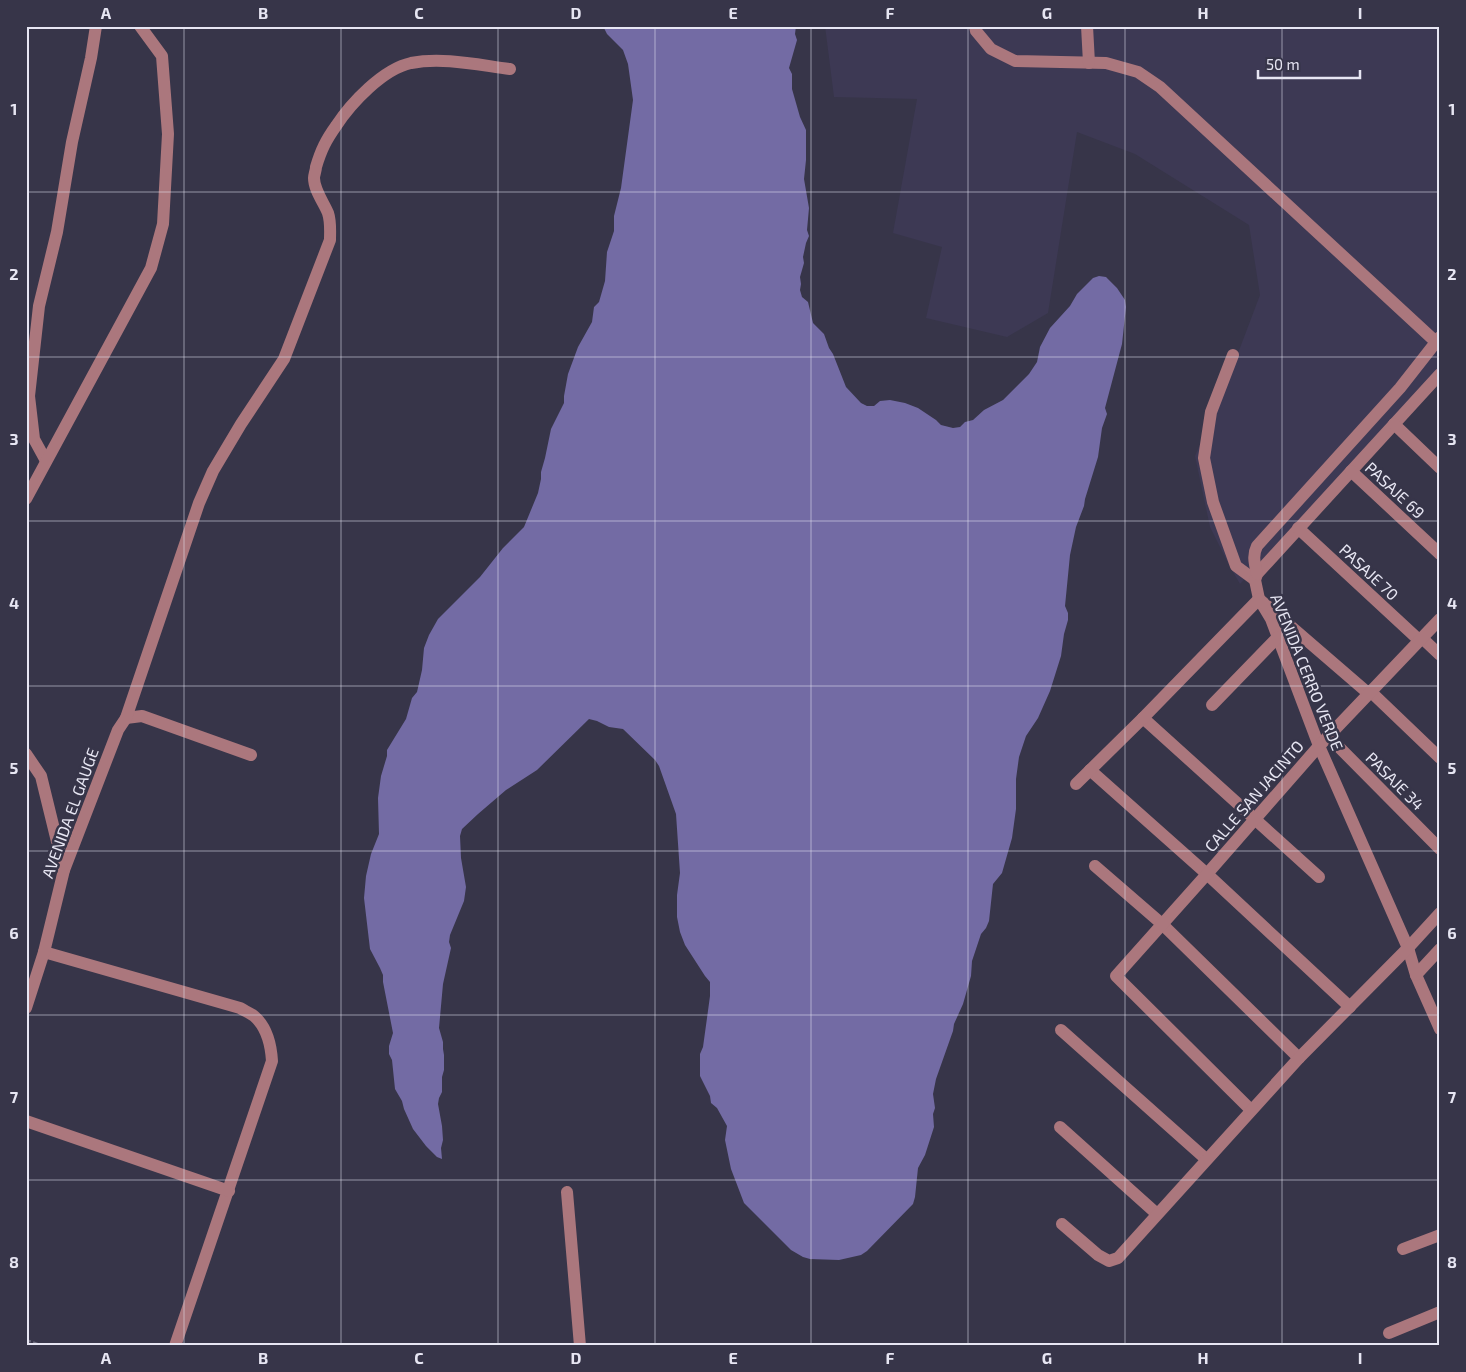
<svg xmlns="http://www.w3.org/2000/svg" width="1466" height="1372" font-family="'Exo 2',sans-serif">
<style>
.built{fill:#3d3954}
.forest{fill:#736ba4}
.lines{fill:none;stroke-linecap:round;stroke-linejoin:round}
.path{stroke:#6f6d7f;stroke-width:2.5;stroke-dasharray:5 2.5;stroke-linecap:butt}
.minor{stroke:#ab777d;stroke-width:12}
.grid{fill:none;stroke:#e7e6f3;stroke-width:1;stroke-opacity:0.55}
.labels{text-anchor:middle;stroke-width:5;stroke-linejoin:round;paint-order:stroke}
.street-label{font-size:16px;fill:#e7e6f3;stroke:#373549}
.neatline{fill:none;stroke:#e7e6f3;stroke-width:2}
.grid-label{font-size:16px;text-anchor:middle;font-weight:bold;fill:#e7e6f3}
</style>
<rect width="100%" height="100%" fill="#373549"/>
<polygon class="built" points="825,26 1440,26 1440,371 1240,584 1229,565 1210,527 1195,456 1232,369 1260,295 1249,225 1135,154 1077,132 1048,313 1007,337 926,318 942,247 893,233 917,99 834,97"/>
<polygon class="forest" points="603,26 796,26 795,34 797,40 789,68 792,74 792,89 800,117 806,130 806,160 804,179 809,208 807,230 809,236 806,243 803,257 804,263 800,277 801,284 800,290 802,297 808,302 813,323 824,334 829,348 833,354 846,387 861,403 867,406 874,406 880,401 890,400 905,403 918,408 936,420 941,425 953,428 960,427 965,422 973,420 984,410 1003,400 1029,374 1037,362 1040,347 1050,328 1070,306 1077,294 1093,278 1099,276 1106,277 1117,288 1125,300 1126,307 1122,344 1105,408 1107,414 1102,428 1098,457 1085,499 1084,506 1076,527 1070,555 1065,606 1068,613 1068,620 1064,634 1061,656 1050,691 1038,718 1026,736 1019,757 1016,779 1016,809 1012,838 1002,873 993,884 989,921 986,928 981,934 972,961 971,976 963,1004 954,1024 953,1031 936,1079 933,1094 935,1108 933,1114 934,1127 925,1155 918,1168 915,1197 913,1204 867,1251 861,1255 839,1260 810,1259 803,1257 791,1250 744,1203 731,1169 725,1140 727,1126 717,1108 711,1103 710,1096 700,1076 700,1054 703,1047 707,1018 710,996 710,982 705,976 685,945 680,932 677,917 677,895 680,873 676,814 659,766 655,760 623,729 609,727 597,721 589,719 537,770 506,790 478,814 462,829 460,836 461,858 466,887 464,901 450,935 449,942 451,948 443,984 439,1028 443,1042 443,1049 444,1055 444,1070 442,1077 442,1092 439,1098 438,1104 442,1126 443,1140 441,1148 442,1159 437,1157 426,1146 413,1129 404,1109 402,1101 395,1089 392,1060 389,1054 389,1046 393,1033 383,982 383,975 380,968 370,949 364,898 366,876 371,854 379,834 378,798 381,776 387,756 387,750 406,719 412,698 417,692 422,670 424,648 429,635 438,619 480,577 503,548 524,527 538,493 541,479 541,472 545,458 551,429 564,403 564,396 568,374 578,347 592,322 594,307 599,302 605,281 607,252 614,231 614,216 621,188 633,100 628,64 623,50 607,34"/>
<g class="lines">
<polyline class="path" points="26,1340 43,1346"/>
<g class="minor">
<polyline points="975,26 976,31 991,49 1015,61 1106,63 1138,72 1160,87 1436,342"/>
<polyline points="1087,26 1089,63"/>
<polyline points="1233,355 1211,412 1204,458 1213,502 1236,566 1255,580"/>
<polyline points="1440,374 1257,574 1255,580 1259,599 1271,619 1319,746 1408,948 1416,975 1440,1029"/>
<polyline points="1394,424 1440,468"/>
<polyline points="46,461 34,439 29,396 39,306 57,232 72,142 91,58 96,26"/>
<polyline points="1351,471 1440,554"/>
<polyline points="26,499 151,268 163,224 168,134 162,56 140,26"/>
<polyline points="1298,528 1419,640"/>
<path d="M1257,574C1255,564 1252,556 1257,546L1400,388L1440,337"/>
<polyline points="1422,638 1440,655"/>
<polyline points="1370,691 1440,758"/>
<polyline points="1212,705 1278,637"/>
<polyline points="126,718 142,716 251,755"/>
<polyline points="1143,718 1319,877"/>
<polyline points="1328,736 1440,849"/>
<polyline points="26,754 41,776 64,870"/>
<polyline points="1090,770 1207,874 1350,1007"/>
<polyline points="1076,784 1143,718 1259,599 1368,693"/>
<polyline points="1095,866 1162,924 1299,1058"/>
<path d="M44,952L240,1008C245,1011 250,1013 254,1016C267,1027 271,1045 272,1061L175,1346"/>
<polyline points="1416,975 1440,949"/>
<path d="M26,1008L44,952L64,870L118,730L126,718L199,503L213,471L241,424L284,359L330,240C330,231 331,222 328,213C324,203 314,190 314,178C314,175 316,170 316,167C321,150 326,140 336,126C351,103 383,69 411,63C443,57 478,65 510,69"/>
<polyline points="1061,1030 1206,1159"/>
<polyline points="1251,1110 1116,976 1207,874 1319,746 1440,619"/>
<polyline points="26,1121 229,1191"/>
<polyline points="1060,1127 1157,1214"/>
<polyline points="567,1192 580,1346"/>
<polyline points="1062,1224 1098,1255 1109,1261 1118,1258 1299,1058 1408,948 1440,913"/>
<polyline points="1403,1249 1440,1235"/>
<polyline points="1389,1333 1440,1312"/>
</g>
</g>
<path class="grid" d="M184,26V1346M341,26V1346M498,26V1346M655,26V1346M811,26V1346M968,26V1346M1125,26V1346M1282,26V1346M26,192H1440M26,357H1440M26,521H1440M26,686H1440M26,851H1440M26,1015H1440M26,1180H1440"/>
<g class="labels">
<g class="street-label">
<text transform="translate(1395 490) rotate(43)" y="6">PASAJE 69</text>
<text transform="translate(1369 572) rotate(43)" y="6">PASAJE 70</text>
<text transform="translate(1307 672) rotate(68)" y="6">AVENIDA CERRO VERDE</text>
<text transform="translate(1395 781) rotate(45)" y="6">PASAJE 34</text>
<text transform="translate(1254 796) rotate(-49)" y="6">CALLE SAN JACINTO</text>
<text transform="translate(70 813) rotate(-70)" y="6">AVENIDA EL GAUGE</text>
</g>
</g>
<rect width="1466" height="1372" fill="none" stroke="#373549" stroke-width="55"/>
<path d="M1258 70v8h102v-8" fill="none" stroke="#e7e6f3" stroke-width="2.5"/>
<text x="1266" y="70" font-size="15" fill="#e7e6f3" stroke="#373549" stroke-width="4" paint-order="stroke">50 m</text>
<rect x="28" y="28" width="1410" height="1316" class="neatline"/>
<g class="grid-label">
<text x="106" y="19">A</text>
<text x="263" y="19">B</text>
<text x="419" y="19">C</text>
<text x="576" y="19">D</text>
<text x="733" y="19">E</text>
<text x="890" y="19">F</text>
<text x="1047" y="19">G</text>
<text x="1203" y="19">H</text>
<text x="1360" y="19">I</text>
<text x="14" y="115">1</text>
<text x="1452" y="115">1</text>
<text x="14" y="280">2</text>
<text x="1452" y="280">2</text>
<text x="14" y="445">3</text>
<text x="1452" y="445">3</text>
<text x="14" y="609">4</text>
<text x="1452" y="609">4</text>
<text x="14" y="774">5</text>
<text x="1452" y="774">5</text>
<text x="14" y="939">6</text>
<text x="1452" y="939">6</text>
<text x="14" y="1103">7</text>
<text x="1452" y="1103">7</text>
<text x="14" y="1268">8</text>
<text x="1452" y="1268">8</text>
<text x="106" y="1364">A</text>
<text x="263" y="1364">B</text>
<text x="419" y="1364">C</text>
<text x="576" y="1364">D</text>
<text x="733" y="1364">E</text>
<text x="890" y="1364">F</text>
<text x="1047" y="1364">G</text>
<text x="1203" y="1364">H</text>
<text x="1360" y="1364">I</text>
</g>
</svg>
